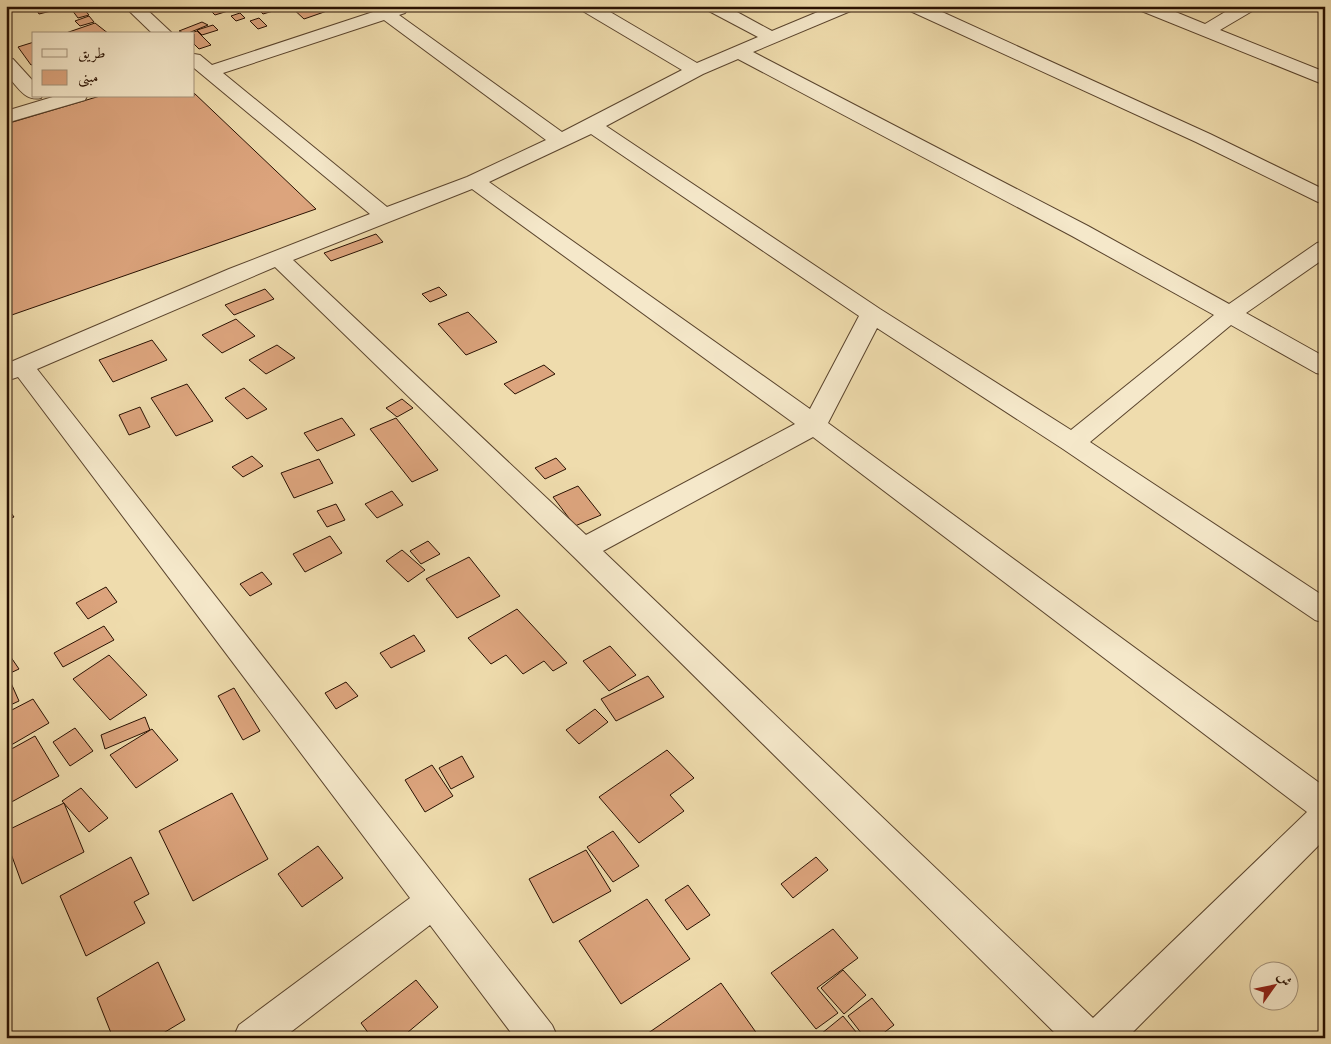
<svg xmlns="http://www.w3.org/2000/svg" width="1331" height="1044" font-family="'EB Garamond',Amiri,serif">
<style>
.building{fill:#dca47d;stroke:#291102}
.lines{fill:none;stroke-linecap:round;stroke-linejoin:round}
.street-casing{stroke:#5a442d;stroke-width:2}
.street{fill:#f5e8ca;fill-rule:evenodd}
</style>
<rect width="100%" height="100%" fill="#efdcad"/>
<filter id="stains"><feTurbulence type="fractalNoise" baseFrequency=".004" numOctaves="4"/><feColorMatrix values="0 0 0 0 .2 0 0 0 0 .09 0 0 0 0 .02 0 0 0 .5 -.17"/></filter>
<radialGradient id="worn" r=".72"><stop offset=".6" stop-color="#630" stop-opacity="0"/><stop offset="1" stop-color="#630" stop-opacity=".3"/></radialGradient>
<g class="building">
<polygon points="52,6 55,10 39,14 35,7"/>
<polygon points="206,6 244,6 215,15"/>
<polygon points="255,6 268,6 273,11 263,14"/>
<polygon points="290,6 321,6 327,11 304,19"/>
<polygon points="82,7 89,15 78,18 72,10"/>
<polygon points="240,13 245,18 236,21 231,16"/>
<polygon points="89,16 94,22 80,26 75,21"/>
<polygon points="259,18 267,26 258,29 250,21"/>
<polygon points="202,22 208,25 186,34 179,31"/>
<polygon points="95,23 109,34 63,34"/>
<polygon points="213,25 218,30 202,35 197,30"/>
<polygon points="197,31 211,45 199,49 194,44 194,34 187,34"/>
<polygon points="34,42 34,64 31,65 18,47"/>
<polygon points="194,93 316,209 6,317 6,124 100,96 194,96"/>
<polygon points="376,234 383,242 331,261 324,253"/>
<polygon points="439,287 447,295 430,302 422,294"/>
<polygon points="265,289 274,299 234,315 225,305"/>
<polygon points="468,312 497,342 466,355 438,324"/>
<polygon points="236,319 255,336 222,353 202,335"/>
<polygon points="152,340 167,360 113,382 99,360"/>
<polygon points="277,345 295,358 266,374 249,360"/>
<polygon points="544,365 555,374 515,394 504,384"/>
<polygon points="187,384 213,421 176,436 151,398"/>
<polygon points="244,388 267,409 247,419 225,398"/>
<polygon points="402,399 413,408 397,417 386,408"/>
<polygon points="140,407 150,427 129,435 119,415"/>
<polygon points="342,418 355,435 317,451 304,433"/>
<polygon points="396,418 438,470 412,482 370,429"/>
<polygon points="252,456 263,466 243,477 232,467"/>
<polygon points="556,458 566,469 545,479 535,468"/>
<polygon points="319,459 333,483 294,498 281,473"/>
<polygon points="578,486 601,515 575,526 553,497"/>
<polygon points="392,491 403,505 377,518 365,504"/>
<polygon points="336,504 345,520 327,527 317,511"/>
<polygon points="6,506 14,517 6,520"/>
<polygon points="330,536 342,553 305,572 293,554"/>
<polygon points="428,541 440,554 421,564 410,551"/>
<polygon points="402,550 425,570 408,582 386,561"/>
<polygon points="469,557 500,596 457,618 426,579"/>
<polygon points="262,572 272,584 250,596 240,584"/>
<polygon points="106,587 117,602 88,619 76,603"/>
<polygon points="517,609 567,663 553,671 544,661 523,674 506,655 491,664 468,638"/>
<polygon points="104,626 114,640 63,667 54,653"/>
<polygon points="414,635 425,651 391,668 380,653"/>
<polygon points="610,646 636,675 609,691 583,661"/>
<polygon points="6,650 19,669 6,675"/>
<polygon points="109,655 147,695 110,720 73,679"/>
<polygon points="648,676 664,697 616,721 601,699"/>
<polygon points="346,682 358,696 336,709 325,693"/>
<polygon points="11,683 19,701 6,707 6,685"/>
<polygon points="234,688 260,731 243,740 218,696"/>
<polygon points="33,699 49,723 6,748 6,713"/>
<polygon points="595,709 608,722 579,744 566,730"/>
<polygon points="145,717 150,730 105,749 101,735"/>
<polygon points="75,728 93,751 70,766 53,742"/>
<polygon points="152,729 178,760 136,788 110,755"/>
<polygon points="35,736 59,776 6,805 6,752"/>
<polygon points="667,750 694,778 670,795 684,811 639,843 599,797"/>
<polygon points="462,756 474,777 451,789 439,768"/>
<polygon points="432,765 453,796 425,812 405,780"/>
<polygon points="81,788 108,818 89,832 62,801"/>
<polygon points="232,793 268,859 193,901 159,831"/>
<polygon points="64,803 84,852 22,884 6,840 6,831"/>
<polygon points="613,831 639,866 613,882 587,847"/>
<polygon points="318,846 343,878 302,907 278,874"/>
<polygon points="586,850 611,891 553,923 529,879"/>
<polygon points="131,857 149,894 134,902 145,923 86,956 60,896"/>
<polygon points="816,857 828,870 793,898 781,884"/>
<polygon points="688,885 710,915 687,930 665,900"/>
<polygon points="647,899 690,959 621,1004 579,941"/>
<polygon points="833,929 858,958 817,988 838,1013 816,1029 771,973"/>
<polygon points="158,962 185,1020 155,1038 113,1038 97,998"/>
<polygon points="843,970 866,995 844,1014 821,988"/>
<polygon points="416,980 438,1007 401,1038 372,1038 361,1023"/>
<polygon points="721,983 760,1038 641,1038"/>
<polygon points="872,998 894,1025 877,1038 865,1038 848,1016"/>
<polygon points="843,1016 861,1038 816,1038"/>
</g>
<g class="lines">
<defs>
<g id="street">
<polygon points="124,6 143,6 173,34 153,34"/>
<path d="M368,6H406L408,9L405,13L399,15L562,132L682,70L581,10L579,6H600L697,63L758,37L707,10L705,6H726L772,31L832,6H855L853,10L753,52L1088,226L1229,304L1317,243L1325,241V258L1246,313L1325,357V375L1316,373L1231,325L1090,442L1325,597V623L1315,620L1063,449L877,328L828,423L1325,787V839L1127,1038H1060L573,556L275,267L37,369L552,1025L558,1038H515L430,925L283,1038H233L239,1025L410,898L18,377L6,381V364L229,269L370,214L194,68V54L200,55L212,65L373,12ZM384,20L546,140L467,177L387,207L223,73ZM738,59L1072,236L1214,315L1071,430L880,309L606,126L703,74ZM591,134L859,316L810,409L489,182ZM472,189L795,424L586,535L293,260ZM813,437L1307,812L1093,1018L603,551Z"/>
<polygon points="906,6 929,6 1210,134 1325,190 1325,204 1318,202 1196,142 908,10"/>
<polygon points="1137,6 1161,6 1205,24 1235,6 1256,6 1254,10 1220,30 1325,72 1325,85 1139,10"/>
<path d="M6,58L13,59L34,82V96H42L41,98C25,102 16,85 6,74Z"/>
<polygon points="56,96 87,96 85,100 6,123 6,111"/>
</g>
</defs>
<use href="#street" class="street-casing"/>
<use href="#street" class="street"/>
</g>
<rect width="1331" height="1044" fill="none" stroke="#efdcad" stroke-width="25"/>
<rect x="8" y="8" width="1316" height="1029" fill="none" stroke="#291102" stroke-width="2.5"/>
<rect x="12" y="12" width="1306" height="1019" fill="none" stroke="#291102"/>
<rect x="32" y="32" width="162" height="65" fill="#f5e8ca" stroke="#a3927a"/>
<rect x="42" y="49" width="25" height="8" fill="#f5e8ca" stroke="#a3927a"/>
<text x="78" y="58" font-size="15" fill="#291102">طريق</text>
<rect x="42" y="70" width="25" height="15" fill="#dca47d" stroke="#a3927a"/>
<text x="78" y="82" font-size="15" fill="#291102">مبنى</text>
<g transform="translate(1274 986) rotate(57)"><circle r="24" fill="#f5e8ca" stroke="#a3927a"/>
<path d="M0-4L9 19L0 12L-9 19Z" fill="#8f2418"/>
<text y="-8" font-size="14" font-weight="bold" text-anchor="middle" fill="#291102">ش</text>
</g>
<rect width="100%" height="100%" filter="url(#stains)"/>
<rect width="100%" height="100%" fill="url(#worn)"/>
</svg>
